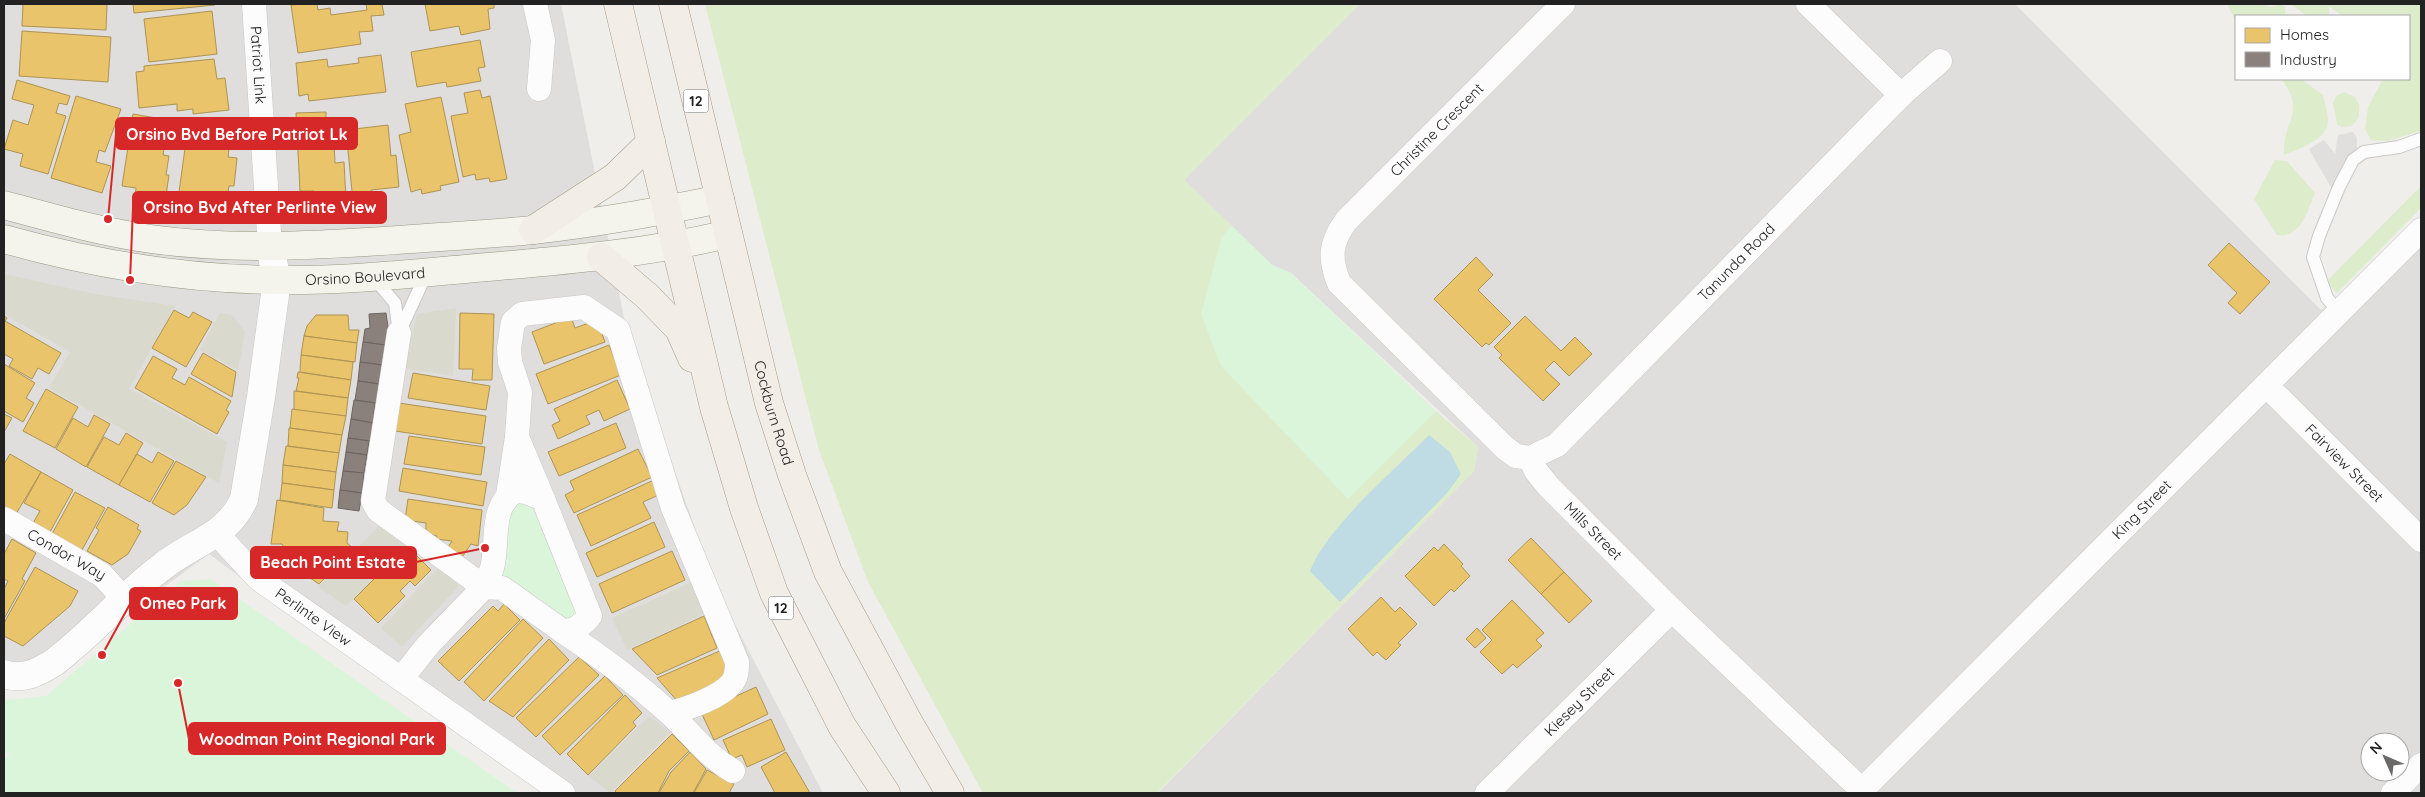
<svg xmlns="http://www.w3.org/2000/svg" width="2425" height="797" font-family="Quicksand,sans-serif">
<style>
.residential{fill:#dfdedc;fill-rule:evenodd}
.construction{fill:#d9d9cd}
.grass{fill:#ddeccb}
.park{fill:#daf5da}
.parking{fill:#e0dfde}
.water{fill:#bfdbe3}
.homes{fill:#e9c46a;stroke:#ad9354}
.industry{fill:#8a817c;stroke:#6b6461}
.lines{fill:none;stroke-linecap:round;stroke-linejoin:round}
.service-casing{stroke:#c9c8c7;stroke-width:14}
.minor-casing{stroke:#c9c8c7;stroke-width:25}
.tertiary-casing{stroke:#c9c8c7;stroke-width:29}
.secondary-casing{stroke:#999a82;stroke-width:29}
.primary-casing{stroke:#a79c86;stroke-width:29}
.service{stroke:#fdfcfc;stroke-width:12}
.minor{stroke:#fdfcfc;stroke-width:24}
.tertiary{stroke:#fdfcfc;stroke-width:28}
.secondary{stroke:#f4f4ed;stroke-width:28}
.primary{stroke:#f3ede7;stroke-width:28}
.labels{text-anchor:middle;stroke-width:5;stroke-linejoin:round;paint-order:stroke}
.shield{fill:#fff;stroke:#646464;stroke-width:1}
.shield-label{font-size:14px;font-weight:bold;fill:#222}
.street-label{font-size:15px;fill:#222;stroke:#fff}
.leader{fill:none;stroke:#d62828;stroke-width:2}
.callout-dot{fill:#d62828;stroke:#fff;stroke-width:2}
.callout{fill:#d62828;stroke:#d62828;stroke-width:2}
.callout-label{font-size:16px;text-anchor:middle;font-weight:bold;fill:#fff}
</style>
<rect width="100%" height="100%" fill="#f0eeeb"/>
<g class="residential">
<polygon points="4,4 561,4 625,323 644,384 716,588 823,793 545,793 308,627 209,554 29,686 4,680"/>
<path d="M1360,4H2015L2321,310L2421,231V793H1158L1474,471L1478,447L1291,273L1272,265L1184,180ZM2370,742H2400V772H2370Z"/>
</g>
<g class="construction">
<polygon points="4,274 95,294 175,306 129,389 227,442 219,483 49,388 70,352 4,314"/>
<polygon points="456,308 453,376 404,368 417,314"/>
<polygon points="220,313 232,315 245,332 238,370 200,350"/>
<polygon points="380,525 407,546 346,606 318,587"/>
<polygon points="439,567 459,586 402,647 381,628"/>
<polygon points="694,581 709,611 627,650 612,618"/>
<polygon points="649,716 670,732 610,793 589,776"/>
</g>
<g class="grass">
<polygon points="705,4 1360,4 1184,180 1232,226 1222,237 1348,499 1436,411 1478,447 1474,471 1157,793 983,793 868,582 819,450"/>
<path d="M2227,4H2263C2269,8 2275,7 2281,4L2285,7L2286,16H2236V22Z"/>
<polygon points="2291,4 2421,4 2421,131 2387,141 2371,140 2365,129 2368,107 2383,79 2409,79 2409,16 2342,16 2329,6 2329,16 2307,16"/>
<path d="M2281,79H2301L2323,95C2325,104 2330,118 2327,127C2322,141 2297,150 2284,155C2281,122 2308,113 2281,79Z"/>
<polygon points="2344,92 2355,97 2359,105 2359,117 2352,126 2341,127 2337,124 2333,103 2336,96"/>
<path d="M2275,160L2287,161L2315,193C2307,211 2301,239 2277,235L2254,199Z"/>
<polygon points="2421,186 2421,208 2337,293 2326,282"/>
</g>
<g class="park">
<polygon points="1232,226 1272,265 1291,273 1436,411 1348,499 1221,366 1201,314 1222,236"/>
<polygon points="527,497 550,525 541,529 570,597 583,607 570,623 502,578 499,570 507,507"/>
<polygon points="211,579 517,793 4,793 4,761 10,753 4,753 4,698 7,700 46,696 181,581"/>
</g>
<polygon class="parking" points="2353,132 2357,138 2357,150 2332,189 2309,149 2324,140 2335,154 2338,135"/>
<path class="water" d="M1429,435L1450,452L1461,474L1447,493L1340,602L1310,571C1326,528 1395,470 1429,435Z"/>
<g class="homes">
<polygon points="23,4 107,4 106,30 22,26"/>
<polygon points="133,4 215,4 215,5 134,13"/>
<polygon points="302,4 317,4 318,10 330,8 331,15 367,10 366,4 382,4 384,15 371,16 373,31 359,32 361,44 298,53 291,5"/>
<polygon points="425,4 494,4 494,8 488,9 490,29 461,35 459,26 430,31"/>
<polygon points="212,11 217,54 149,62 144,19"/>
<polygon points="22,31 111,37 108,82 19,76"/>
<polygon points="480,40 485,67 478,68 481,81 447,87 446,82 417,87 411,52"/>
<polygon points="381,55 386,92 309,101 308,94 299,96 296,63 327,59 328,67 359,63 358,58"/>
<polygon points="214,59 217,79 225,78 229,110 193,114 193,109 177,111 177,104 139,108 136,72 144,71 144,66"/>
<polygon points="17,80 70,96 67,105 59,103 56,113 66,116 48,174 20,166 23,154 4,149 13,120 28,125 34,105 12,99"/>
<polygon points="480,90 482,98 490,96 507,179 490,182 489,178 476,180 475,174 463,177 451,116 468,113 464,93"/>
<polygon points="76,96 121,109 105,152 99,150 96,162 111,166 102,193 51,178"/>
<polygon points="441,97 459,182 440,186 441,190 422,194 421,189 411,192 399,135 411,132 405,104"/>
<polygon points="326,112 326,123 333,123 335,163 344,162 346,198 314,200 314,191 300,191 296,113"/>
<polygon points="133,114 168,120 163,155 169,156 166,175 169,175 165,202 135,197 136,188 122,186"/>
<polygon points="202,119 232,123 228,157 237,158 234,186 229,186 226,205 220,204 219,213 177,207 186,141 207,144 208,133 201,132"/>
<polygon points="388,125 391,156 396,155 399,187 371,190 372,200 353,202 346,130"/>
<polygon points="2229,243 2270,282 2240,314 2228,303 2237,293 2208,265"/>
<polygon points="1476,257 1493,275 1478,290 1511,323 1489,345 1486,343 1482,347 1434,299"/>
<polygon points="174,310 189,318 193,312 212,322 186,367 152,348"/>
<polygon points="460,313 494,314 492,380 472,380 473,369 459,369"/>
<polygon points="316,315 348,315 349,330 359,330 357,343 304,336 307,326"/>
<polygon points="4,316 7,318 5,321 61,353 49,374 38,368 32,379 9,366 13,359 4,354"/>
<polygon points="1525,316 1561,351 1575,337 1592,354 1569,376 1554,361 1545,370 1560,384 1543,401 1499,358 1502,355 1494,347"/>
<polygon points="571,317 575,328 597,320 605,342 544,364 532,332"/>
<polygon points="304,336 357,343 355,362 301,355"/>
<polygon points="609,345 621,375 548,404 536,374"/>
<polygon points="203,353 236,372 232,397 191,374"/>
<polygon points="301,355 353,362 351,380 300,372"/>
<polygon points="153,356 177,369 172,378 185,385 189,377 231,401 226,410 229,412 217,434 135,388"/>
<polygon points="4,364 35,383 26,398 34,403 23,422 4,411"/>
<polygon points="298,372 351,380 348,398 296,391 299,378 297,378"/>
<polygon points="413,373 490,386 486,410 408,398"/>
<polygon points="617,380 630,409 604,421 599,410 586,416 590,424 558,439 552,425 560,421 554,409"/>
<polygon points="46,389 78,407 55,448 23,431"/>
<polygon points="294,391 348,398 346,416 294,410"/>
<polygon points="399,403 486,416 482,444 395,431"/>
<polygon points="292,409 346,416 342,435 290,428"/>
<polygon points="4,414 12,418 4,432"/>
<polygon points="94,415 110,424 86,467 56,449 73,418 88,427"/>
<polygon points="616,423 626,448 559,476 548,452"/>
<polygon points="289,428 342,435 339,453 288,446"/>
<polygon points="126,433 143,443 119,485 87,467 104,437 119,445"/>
<polygon points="409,436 485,447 481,475 404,464"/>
<polygon points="286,446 339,453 336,472 283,465"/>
<polygon points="638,449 652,477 574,513 565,495 574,490 570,481"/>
<polygon points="158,452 174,461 150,502 119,485 137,454 152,463"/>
<polygon points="10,454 41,472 16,514 4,507 4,464"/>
<polygon points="176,461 206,477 187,505 174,515 152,503"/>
<polygon points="283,465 336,472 334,490 282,483"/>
<polygon points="403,468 487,482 483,506 399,491"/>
<polygon points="41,472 73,490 50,532 33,523 40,511 24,503"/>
<polygon points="656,479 663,493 643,502 651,518 591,546 577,515"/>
<polygon points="282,483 334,490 332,508 280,500"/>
<polygon points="75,492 105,508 82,550 52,534"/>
<polygon points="408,499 482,510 478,546 471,544 462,557 448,547 452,541 436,539 437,536 426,533 426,523 405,520"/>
<polygon points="277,500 324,508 323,521 339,522 337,531 348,532 347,543 354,549 319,584 285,561 290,558 282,544 271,544"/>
<polygon points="108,507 139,525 137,529 141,531 128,554 112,565 87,551 99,530 96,528"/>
<polygon points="654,522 665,547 597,577 586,553"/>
<polygon points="1531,538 1564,572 1541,594 1508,560"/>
<polygon points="12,539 36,553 22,579 25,581 4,619 4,589 8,581 4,579 4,554"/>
<polygon points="1444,544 1463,564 1461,566 1470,576 1454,592 1451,589 1434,606 1405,576 1434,547 1438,551"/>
<polygon points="672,551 685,580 612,613 599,584"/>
<polygon points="415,554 431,570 415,586 410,581 400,591 405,596 378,623 354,599 392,561 400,569"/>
<polygon points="35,567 78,591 70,606 23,646 4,636 4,623"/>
<polygon points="1564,572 1592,601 1569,623 1541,594"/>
<polygon points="1381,597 1395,612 1400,607 1417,624 1398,643 1401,645 1386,660 1377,652 1373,656 1348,629"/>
<polygon points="1512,600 1544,633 1536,640 1542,646 1517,668 1513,664 1502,674 1480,652 1492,640 1482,630"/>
<polygon points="504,604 520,620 459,681 438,661 493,606 498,611"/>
<polygon points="704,616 717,648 657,675 632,649"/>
<polygon points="523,619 543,638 484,701 464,682"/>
<polygon points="1477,628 1486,638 1475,648 1466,639"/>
<polygon points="549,639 569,660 513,717 489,701"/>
<polygon points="722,650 732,673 679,703 657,678"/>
<polygon points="579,657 599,675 536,737 516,718"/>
<polygon points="605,676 623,695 560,755 542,736"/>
<polygon points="756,687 768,714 714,740 701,712"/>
<polygon points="625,695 642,713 633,722 636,726 588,775 567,754"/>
<polygon points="771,719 785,750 747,767 742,755 732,759 723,740"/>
<polygon points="672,734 689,751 669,771 658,793 617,793 615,791"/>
<polygon points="690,752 706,769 693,793 659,793 671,772"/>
<polygon points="786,752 810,793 775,793 761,767"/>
<polygon points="707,770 734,784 729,793 694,793"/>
</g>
<g class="industry">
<polygon points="386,313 388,327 385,345 363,342 365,329 370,328 369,314"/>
<polygon points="363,342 385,345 382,365 360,362"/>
<polygon points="360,362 382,365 379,384 358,381"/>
<polygon points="358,381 379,384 377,403 355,400"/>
<polygon points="354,400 375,403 373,423 351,419"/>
<polygon points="351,419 373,423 371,441 348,438"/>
<polygon points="348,438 369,441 367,455 346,452"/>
<polygon points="346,452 367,455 364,473 343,471"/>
<polygon points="343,471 364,473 362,493 340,490"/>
<polygon points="340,490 362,493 359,511 338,508"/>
</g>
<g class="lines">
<defs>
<g id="service">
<polyline points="374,278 395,303 399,333"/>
<polyline points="2340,313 2327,298 2313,257 2319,236 2339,187 2353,160 2364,152 2399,147 2421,139"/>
<polyline points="399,333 427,272"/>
</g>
<g id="minor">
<path id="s1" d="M254,4L270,247"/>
<polyline points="535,4 543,40 539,89"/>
<path id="s2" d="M1563,4L1346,221C1330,243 1329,258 1339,283L1505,448L1516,456L1530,458L1536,471L1549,487L1672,610L1865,793"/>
<polyline points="1808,4 1901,95"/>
<polyline points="399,333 373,501 378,510 484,587 428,645 401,679"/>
<path id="s3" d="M2267,386L2421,540"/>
<polyline points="517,437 543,499"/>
<path id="s4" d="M1530,458L1557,445L1901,95L1940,61"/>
<path d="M515,491L526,492L543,499L590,616C582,625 577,629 564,632L502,588L484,587C487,581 490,574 492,568C499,542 489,507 515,491Z"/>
<path d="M508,495L517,437L520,392L510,362L509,348L513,322L522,314L584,307L618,330L673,508L737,662C737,670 737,678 731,684C720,697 687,709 670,713"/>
<path id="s5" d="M4,519L102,575L124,599"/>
<path id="s6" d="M217,534L259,579L563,793"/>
<path d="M564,632C602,658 634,681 668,712C692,733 705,755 733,771"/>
<path id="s7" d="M1862,790L2421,230"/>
<path id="s8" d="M1487,793L1672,610"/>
<polyline points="2393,793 2421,765"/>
</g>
<path id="tertiary" d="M4,674C23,680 37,673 53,663C92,634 124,595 163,566C192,543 228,536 244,499L261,397L277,280L270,247"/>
<g id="secondary">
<path d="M4,205C52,218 101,232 151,239C238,251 325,245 412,239C452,236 493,234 533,230C595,223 658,212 720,199"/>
<path id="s9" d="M4,239C93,264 184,279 276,280C347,281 418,273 488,267C569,260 648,253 728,234"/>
</g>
<g id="primary">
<polyline points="618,4 714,407 744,508 774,593 842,726 886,793"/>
<path id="s10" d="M673,4L769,403L792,475L828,572L909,723L950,793"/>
<polyline points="533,230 615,177 651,142"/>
<polyline points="601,257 647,296 679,329 692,358"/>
</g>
</defs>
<use href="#service" class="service-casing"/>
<use href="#minor" class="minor-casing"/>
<use href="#tertiary" class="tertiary-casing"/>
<use href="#secondary" class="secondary-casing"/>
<use href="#primary" class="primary-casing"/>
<use href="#service" class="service"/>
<use href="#minor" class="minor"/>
<use href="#tertiary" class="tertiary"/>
<use href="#secondary" class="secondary"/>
<use href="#primary" class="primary"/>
</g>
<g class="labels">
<g class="shield">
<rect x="683.5" y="89.5" width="25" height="23" rx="4"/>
<rect x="768.5" y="596.5" width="25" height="23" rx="4"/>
</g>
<g class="shield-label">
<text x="696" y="106">12</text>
<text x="781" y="613">12</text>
</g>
<g class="street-label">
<text dy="5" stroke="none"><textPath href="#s1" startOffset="61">Patriot Link</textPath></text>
<text transform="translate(1437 130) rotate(-45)" y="5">Christine Crescent</text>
<text dy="5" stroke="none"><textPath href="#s4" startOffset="286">Tanunda Road</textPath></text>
<text dy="5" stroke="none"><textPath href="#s9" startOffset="365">Orsino Boulevard</textPath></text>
<text dy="5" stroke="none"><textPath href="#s10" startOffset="421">Cockburn Road</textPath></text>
<text dy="5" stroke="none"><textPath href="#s3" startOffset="109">Fairview Street</textPath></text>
<text dy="5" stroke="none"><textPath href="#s7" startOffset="396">King Street</textPath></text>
<text dy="5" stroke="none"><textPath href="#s2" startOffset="732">Mills Street</textPath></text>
<text dy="5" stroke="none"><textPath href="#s5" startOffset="72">Condor Way</textPath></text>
<text dy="5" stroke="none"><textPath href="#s6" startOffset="128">Perlinte View</textPath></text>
<text dy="5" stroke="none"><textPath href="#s8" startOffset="130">Kiesey Street</textPath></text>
</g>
</g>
<path class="leader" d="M108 219L116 134M130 280L133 208M485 548L416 562M102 655L130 604M178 683L189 739"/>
<g class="callout-dot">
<circle cx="108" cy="219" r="5"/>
<circle cx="130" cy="280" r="5"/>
<circle cx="485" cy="548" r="5"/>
<circle cx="102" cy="655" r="5"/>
<circle cx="178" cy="683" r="5"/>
</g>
<g class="callout">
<rect x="116" y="118" width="241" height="31" rx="5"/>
<rect x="133" y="192" width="253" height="31" rx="5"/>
<rect x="251" y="547" width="165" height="31" rx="5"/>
<rect x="130" y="588" width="107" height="31" rx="5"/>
<rect x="189" y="723" width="256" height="31" rx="5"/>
</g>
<g class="callout-label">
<text x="237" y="140">Orsino Bvd Before Patriot Lk</text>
<text x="260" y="213">Orsino Bvd After Perlinte View</text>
<text x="333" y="568">Beach Point Estate</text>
<text x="183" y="609">Omeo Park</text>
<text x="317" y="745">Woodman Point Regional Park</text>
</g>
<rect width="2425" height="797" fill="none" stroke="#222222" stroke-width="10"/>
<rect x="2235" y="15" width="175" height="65" fill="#ffffff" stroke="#a7a7a7"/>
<rect x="2245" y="28" width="25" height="15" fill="#e9c46a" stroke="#a7a7a7"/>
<text x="2280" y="40" font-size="15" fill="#222222">Homes</text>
<rect x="2245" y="52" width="25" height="15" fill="#8a817c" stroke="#a7a7a7"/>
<text x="2280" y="65" font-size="15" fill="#222222">Industry</text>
<g transform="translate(2385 757) rotate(315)"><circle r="24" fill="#ffffff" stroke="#a7a7a7"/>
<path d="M0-4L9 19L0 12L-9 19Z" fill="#6a6968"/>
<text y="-8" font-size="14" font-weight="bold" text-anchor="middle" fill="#222222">N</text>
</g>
</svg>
